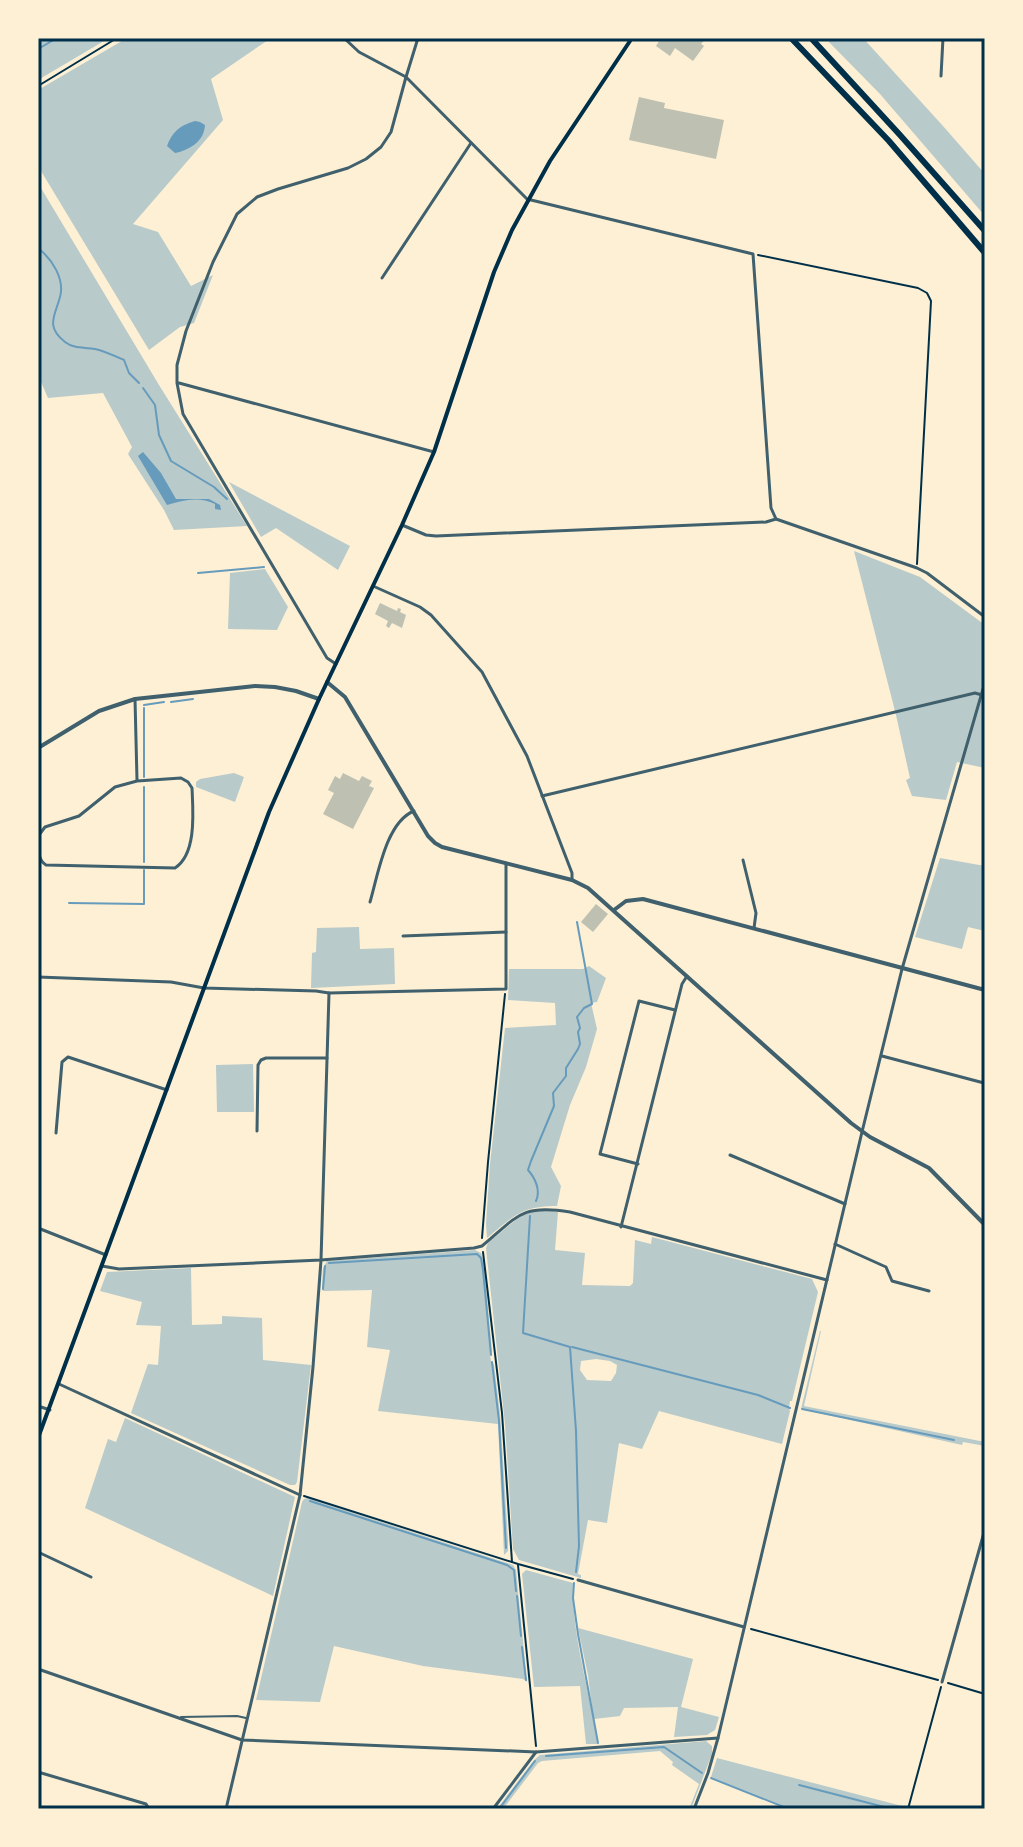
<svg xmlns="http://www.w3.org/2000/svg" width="1023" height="1847" font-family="'Source Sans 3',sans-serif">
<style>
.green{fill:#b9caca;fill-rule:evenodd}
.water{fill:#669bbc}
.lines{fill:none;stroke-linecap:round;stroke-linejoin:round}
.stream{stroke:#669bbc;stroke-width:2}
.building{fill:#bec0b2}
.path{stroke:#003049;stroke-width:2}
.service{stroke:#3f606c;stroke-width:2}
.minor{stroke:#3f606c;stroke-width:3}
.tertiary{stroke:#3f606c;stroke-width:4}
.secondary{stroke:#003049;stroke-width:4}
.motorway{stroke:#003049;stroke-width:6}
.neatline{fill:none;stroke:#003049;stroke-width:3}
</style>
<rect width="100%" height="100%" fill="#fdf0d5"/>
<g class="green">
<polygon points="38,38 109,38 38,80"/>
<polygon points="127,38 271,38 211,79 223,120 133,224 158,232 191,286 213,275 194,323 180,327 149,350 38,166 38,90"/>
<polygon points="825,38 863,38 943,126 985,174 985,216 880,94"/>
<polygon points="38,183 159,385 247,526 174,530 164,510 128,454 132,447 103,393 48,398 38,375"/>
<polygon points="229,482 350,546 338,570 276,528 261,537"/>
<polygon points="854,551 920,577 985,625 985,768 957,762 946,800 912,796 906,780 910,778 896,715"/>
<polygon points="265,569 288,607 277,630 228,629 230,573"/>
<polygon points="234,773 244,777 235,802 196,787 196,782 200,779"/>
<polygon points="940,858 985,866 985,931 968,927 962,949 915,937"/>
<polygon points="359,927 360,949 394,948 395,984 311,988 312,953 316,952 317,928"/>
<path d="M589,966L606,978L597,1002L591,1003L597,1029L586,1067L570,1105L551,1167L561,1186L557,1206C521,1206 514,1216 487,1238L486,1224L490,1164L505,1028L556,1025L555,1003L508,1000L509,969H583Z"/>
<polygon points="253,1064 254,1112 217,1112 216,1065"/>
<path d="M535,1210L558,1212L555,1250L585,1253L582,1285L630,1286L633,1283L635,1240L651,1244L652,1237L812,1279L818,1292L792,1401H790L789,1408L790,1411L782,1444L659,1411L642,1449L619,1443L607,1523L588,1520L578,1574L581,1575V1578L519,1560L513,1549L505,1424L486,1248L488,1243L519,1217ZM596,1359L610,1361L617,1365L616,1373L611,1381L587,1380L580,1370L581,1361Z"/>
<polygon points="475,1250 481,1253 484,1263 492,1352 490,1355 491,1361 494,1365 500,1414 508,1540 508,1551 504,1555 498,1424 378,1411 390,1350 367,1347 372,1290 323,1291 322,1288 323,1268 327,1261"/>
<polygon points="191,1268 192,1325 222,1324 222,1316 262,1318 263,1360 311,1365 297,1482 295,1485 290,1485 131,1413 148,1364 158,1365 161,1326 136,1325 142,1302 100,1291 107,1272"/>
<polygon points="820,1331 821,1331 804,1406 985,1442 985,1446 963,1442 962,1445 801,1409"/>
<polygon points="125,1418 295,1497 273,1596 85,1508 108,1439 116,1442"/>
<polygon points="308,1498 513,1565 516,1570 518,1591 527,1682 523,1679 423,1666 334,1646 320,1702 256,1700 302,1502 304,1499"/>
<path d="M526,1570L573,1583C572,1627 584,1673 593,1716L588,1675L578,1628L693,1659L681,1707L719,1717L715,1730L707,1735L674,1737L678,1707L624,1708L620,1716L594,1719L598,1744H586L580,1686L534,1687L522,1574Z"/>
<polygon points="706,1741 712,1746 712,1754 691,1809 689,1809 699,1784 672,1765 673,1762 660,1751 542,1761 538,1763 503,1809 497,1809 534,1760 540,1755"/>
<polygon points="717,1758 906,1807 905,1809 792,1809 711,1777"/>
</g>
<g class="water">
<path d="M195,121L200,122L205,125C204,142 189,150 175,153L167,146C172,132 180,125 195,121Z"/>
<path d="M143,452L161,473L176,499H209L220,505L221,510L215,509V504C199,496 183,500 167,505L138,456Z"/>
</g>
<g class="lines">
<g class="stream">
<polyline points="38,49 57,38"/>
<path d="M38,248C52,259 65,279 60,297C55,316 45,326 65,342C74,349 84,347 95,349C104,351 115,356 124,360L129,373L139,383"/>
<polyline points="143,388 155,405 159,435 171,461 214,487 227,499"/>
<polyline points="198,573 264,567"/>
<polyline points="171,702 193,699"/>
<polyline points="144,705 164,702"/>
<polyline points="144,708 144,777"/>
<polyline points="144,862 144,787"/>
<polyline points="69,903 144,904 144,870"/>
<path d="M536,1201C541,1190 535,1178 528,1170L531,1161L554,1106L553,1093L566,1076V1068L578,1049L580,1044L578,1032L580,1028L577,1017L584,1008L592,1004L577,922"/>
<polyline points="530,1216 523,1333 570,1347 576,1431 579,1546 576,1572"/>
<polyline points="329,1263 477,1254 481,1258 483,1270 491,1355"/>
<polyline points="323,1289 325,1266"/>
<polyline points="572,1347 758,1395 790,1408"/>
<polyline points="492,1362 499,1421 506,1548"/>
<polyline points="802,1409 954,1440"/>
<polyline points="310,1501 507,1565 514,1570 516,1591"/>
<polyline points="574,1583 573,1598 578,1634 598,1743"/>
<polyline points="517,1596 521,1636"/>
<polyline points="522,1647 526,1680"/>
<polyline points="546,1756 664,1747 702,1773"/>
<polyline points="711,1778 789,1809"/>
<polyline points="799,1785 892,1809"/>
<polyline points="499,1809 535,1761"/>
</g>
</g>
<g class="building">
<polygon points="661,38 706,38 701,44 704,46 693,61 675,48 670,56 656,46"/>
<polygon points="639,97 665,103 664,108 724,120 716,159 629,140"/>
<polygon points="380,603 397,611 398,608 401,609 400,612 406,615 402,628 392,623 389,628 386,626 388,621 375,614"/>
<polygon points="343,773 359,781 362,776 372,781 369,786 374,788 353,829 323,814 334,793 328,790 335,776 340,779"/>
<polygon points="596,904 608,914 593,932 581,922"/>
</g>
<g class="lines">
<g class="path">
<polyline points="38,86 117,38"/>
<polyline points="758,255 918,288 927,293 931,301 917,564"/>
<polyline points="482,1238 488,1162 505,994"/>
<polyline points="483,1252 502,1413 512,1562"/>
<polyline points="304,1496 518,1564 573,1579"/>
<polyline points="518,1565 536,1746"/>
<polyline points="751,1629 938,1680"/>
<polyline points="948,1683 985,1694"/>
<polyline points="908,1809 941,1687"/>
</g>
<polyline class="service" points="181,1717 237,1716 246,1718"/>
<g class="minor">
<polyline points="344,38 359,52 406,77 527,199 753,254 771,508 776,519 917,568 927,573 985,617"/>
<polyline points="941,76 943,38"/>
<polyline points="382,278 471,143"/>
<polyline points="179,383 434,452"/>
<polyline points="402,525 426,535 436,536 766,522 776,519"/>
<polyline points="373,586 420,607 431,615 482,672 527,756 572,873 572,879"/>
<polyline points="336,664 327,658 183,414 177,383 177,365 186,331 213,262 237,214 257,197 278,189 348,168 366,159 381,147 391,132 406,77 418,38"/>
<polyline points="135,699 137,780"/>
<path d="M181,778L188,782L192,788C193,811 197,854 175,868L46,865C36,859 39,846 39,835L45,827L79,816L115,787L137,781Z"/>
<polyline points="542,796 975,693 982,695"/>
<polyline points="743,860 756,913 754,928"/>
<path d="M370,902C378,875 386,822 414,811"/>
<polyline points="403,936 506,932"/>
<polyline points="38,977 171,982 204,988 316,991 329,993 506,989 506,863"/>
<polyline points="882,1056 984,1083"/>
<polyline points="257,1131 258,1065 261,1060 266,1058 327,1058"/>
<polyline points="56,1133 62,1062 68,1057 167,1090"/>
<polyline points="730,1155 845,1204"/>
<polyline points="638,1164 600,1154 639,1001 675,1010"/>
<polyline points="621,1227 682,984 687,976"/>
<polyline points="38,1228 106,1255"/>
<polyline points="835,1244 886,1267 892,1281 929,1291"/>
<path d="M102,1266L119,1269L321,1260L474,1248L482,1246C518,1216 521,1204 570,1212L827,1280"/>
<polyline points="59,1384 300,1495"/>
<polyline points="38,1406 50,1410"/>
<polyline points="38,1552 91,1577"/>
<polyline points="578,1580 744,1627"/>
<polyline points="38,1669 242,1740 536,1752 718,1738"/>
<polyline points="942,1682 985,1529"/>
<polyline points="38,1772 146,1804 149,1809"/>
<polyline points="226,1809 300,1495 313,1367 321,1260 329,993"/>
<polyline points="337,1809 337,1808"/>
<polyline points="493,1809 536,1752"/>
<polyline points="694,1809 708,1773 718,1738 862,1132 902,969 985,682"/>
</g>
<g class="tertiary">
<polyline points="327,682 345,697 428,836 435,843 442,847 572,880 588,888 851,1123 870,1137 929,1168 985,1225"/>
<polyline points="38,748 99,711 135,699 255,686 275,687 296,691 319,699"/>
<polyline points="614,910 626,901 643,899 985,990"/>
</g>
<polyline class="secondary" points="38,1438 269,812 319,699 402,525 434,452 494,272 512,230 550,161 632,38"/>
<g class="motorway">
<polyline points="791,38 889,141 985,253"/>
<polyline points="811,38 900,135 985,231"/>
</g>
</g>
<rect width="1023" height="1847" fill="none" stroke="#fdf0d5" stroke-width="80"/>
<rect x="40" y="40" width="943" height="1767" class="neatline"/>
</svg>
